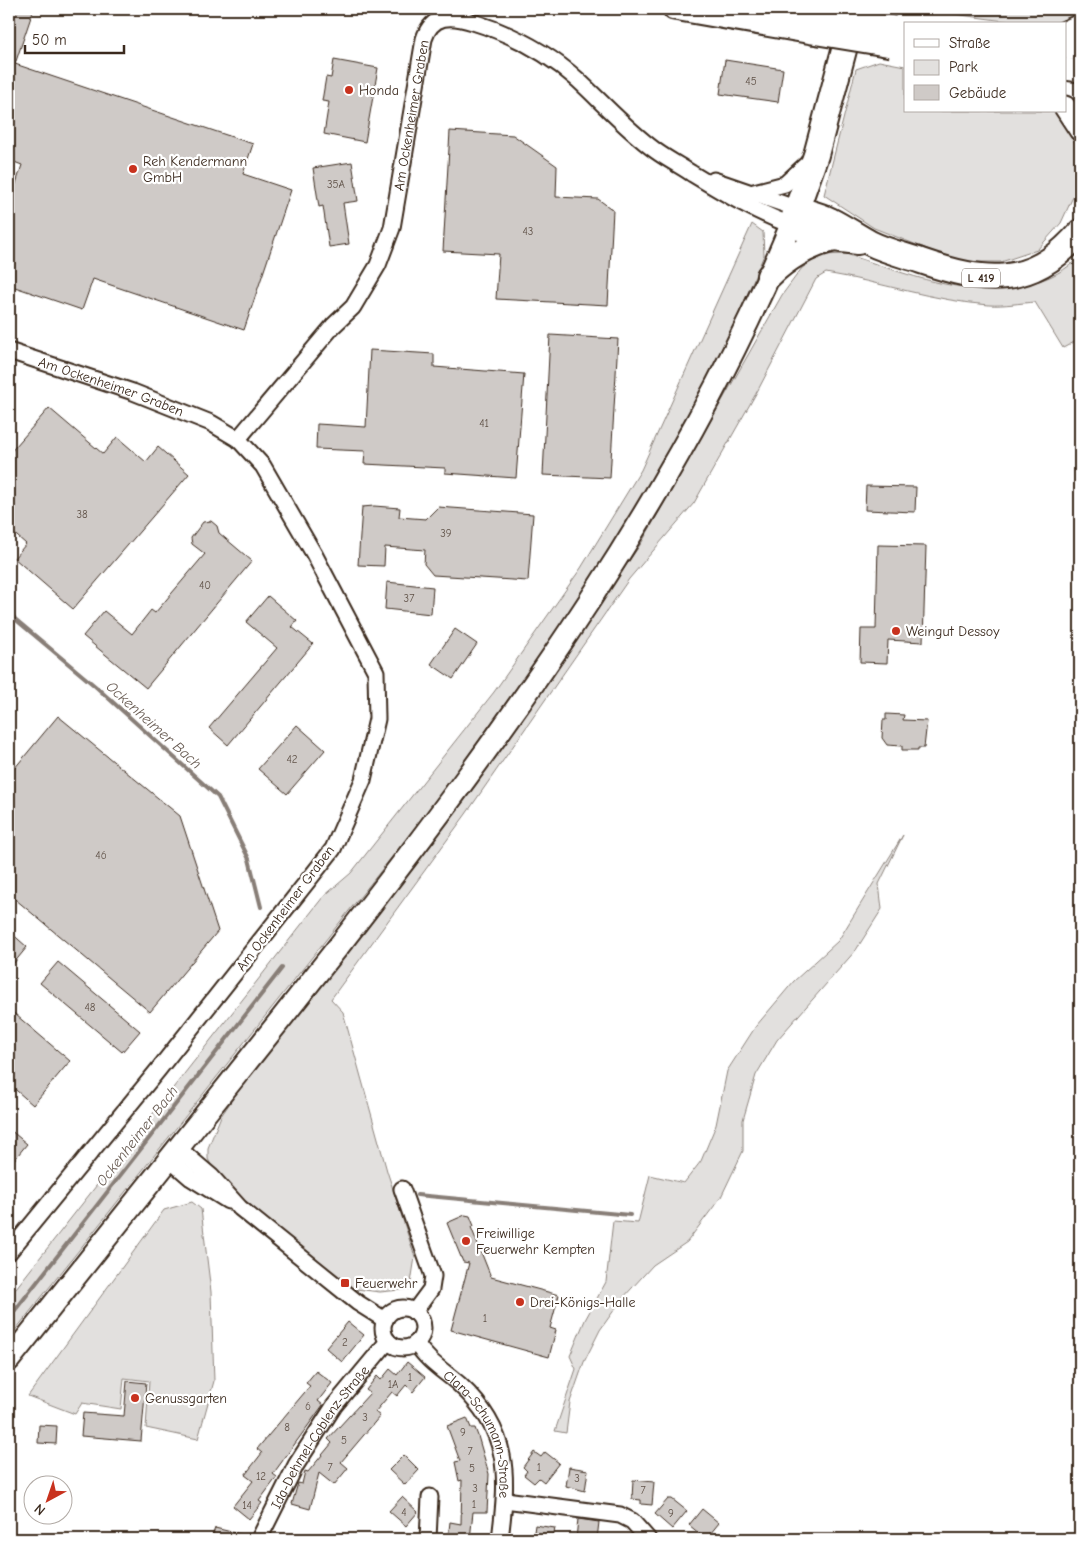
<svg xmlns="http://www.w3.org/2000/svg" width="1089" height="1548" font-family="'Comic Neue',sans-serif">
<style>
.green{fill:#e2e0de;stroke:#8e857e}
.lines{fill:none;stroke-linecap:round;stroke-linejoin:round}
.stream{stroke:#887e77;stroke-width:4}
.building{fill:#cfcac7;stroke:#3b2a1e}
.street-casing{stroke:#3b2a1e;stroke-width:19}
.secondary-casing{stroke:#3b2a1e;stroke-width:25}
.primary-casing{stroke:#3b2a1e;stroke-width:28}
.street{stroke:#fff;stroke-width:15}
.secondary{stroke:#fff;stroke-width:21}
.primary{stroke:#fff;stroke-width:24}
.secondary-bridge-casing{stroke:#3b2a1e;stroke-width:25;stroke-linecap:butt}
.secondary-bridge{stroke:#fff;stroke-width:21}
.poi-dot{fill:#c8321e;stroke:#fff;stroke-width:2}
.labels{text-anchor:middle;stroke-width:4.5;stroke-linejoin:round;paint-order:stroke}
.number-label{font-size:11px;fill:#605248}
.shield{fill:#fff;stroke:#766a62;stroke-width:1}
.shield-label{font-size:12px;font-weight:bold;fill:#3b2a1e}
.poi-label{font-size:14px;fill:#3b2a1e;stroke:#fff;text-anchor:start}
.street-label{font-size:14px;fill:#3b2a1e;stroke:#fff}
.water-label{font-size:15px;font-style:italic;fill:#685b52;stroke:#fff}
</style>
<rect width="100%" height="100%" fill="#fff"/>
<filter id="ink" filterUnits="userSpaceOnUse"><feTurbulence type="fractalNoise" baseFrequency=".02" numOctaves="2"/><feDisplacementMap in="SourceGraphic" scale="10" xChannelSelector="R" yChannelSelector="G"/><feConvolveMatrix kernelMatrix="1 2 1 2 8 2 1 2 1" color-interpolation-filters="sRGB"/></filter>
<g filter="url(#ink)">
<g class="green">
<polygon points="918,9 1080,9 1080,12 1060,24 1026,24"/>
<polygon points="879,61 905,66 905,111 1054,111 1076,145 1077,188 1061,223 1037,250 1001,262 960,262 874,228 824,195 856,69"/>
<polygon points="752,224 763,232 764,255 723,351 654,480 594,579 430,809 9,1338 9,1297 323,897 351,873 494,692 581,568 641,470"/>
<path d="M846,254C908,274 965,300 1031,283C1049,279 1067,270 1080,256V339L1063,348L1035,302C1020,303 1004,306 989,305C934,301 880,282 826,273L816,279L758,390L694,503L629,579L466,814L331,999L343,1012L387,1171L415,1257L410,1289L380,1292L348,1288L241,1201L215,1173L208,1159V1148L221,1116L261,1058L319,988L464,801L642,542L782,295L802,268L822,255Z"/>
<polygon points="903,835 879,884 882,909 856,950 777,1040 756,1075 743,1120 743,1151 721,1197 687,1242 653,1265 622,1299 600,1330 584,1362 570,1402 566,1433 555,1431 576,1369 570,1356 585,1320 606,1282 613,1221 638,1223 650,1175 684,1183 701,1161 716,1125 727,1071 756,1026 794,981 838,941"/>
<polygon points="192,1202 201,1209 211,1292 214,1381 198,1439 146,1428 149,1381 124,1378 121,1409 82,1403 75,1414 28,1396 164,1210"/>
</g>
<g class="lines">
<g class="stream">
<polyline points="9,611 15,619 95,686 218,797 249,859 261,907"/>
<polyline points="417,1195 630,1215"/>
<polyline points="9,1318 282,968"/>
</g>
</g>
<g class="building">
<polygon points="9,9 25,9 33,11 15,64 253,144 243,174 291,190 244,330 93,279 82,310 9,285 9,205 22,165 9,160"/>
<polygon points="334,60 378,68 365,142 324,134 329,102 322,101 326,77 331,78"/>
<polygon points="725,60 783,69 778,102 720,94"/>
<polygon points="450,131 513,135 557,166 556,197 598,199 613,210 608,305 496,299 499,254 443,251"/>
<polygon points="352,162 358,201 343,203 349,244 329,247 323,206 319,207 313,168"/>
<polygon points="550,335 618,339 610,478 543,475"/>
<polygon points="370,350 434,354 434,367 524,374 516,478 445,473 445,468 364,464 365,451 316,449 317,424 366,427"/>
<polygon points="49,408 103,454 117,437 146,462 158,447 189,474 73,609 14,558 26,544 9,529 9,500 13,495 9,491 9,454"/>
<polygon points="866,486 916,487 915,512 865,510"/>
<polygon points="374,506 400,508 399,517 426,519 438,507 533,514 528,581 433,575 424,564 425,550 385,547 384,566 358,565 362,507"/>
<polygon points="211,521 217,526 219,533 252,561 146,688 83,636 104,611 132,634 151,610 155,613 205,554 192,544 191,538 203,522"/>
<polygon points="878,545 926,546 923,642 888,640 887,663 860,662 861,629 876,629"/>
<polygon points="387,582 433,587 431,614 385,609"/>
<polygon points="268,596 297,621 292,627 313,644 228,745 209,728 277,648 246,622"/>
<polygon points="455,629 477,644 453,679 431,664"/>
<polygon points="886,714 904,715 903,720 927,721 924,748 918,748 918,750 902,750 902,746 887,745 882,738 883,720 886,720"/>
<polygon points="58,716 180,816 218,931 150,1012 9,894 9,775"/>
<polygon points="297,725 325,750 287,794 258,769"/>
<polygon points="9,931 27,947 9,969"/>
<polygon points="58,962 140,1031 122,1052 40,983"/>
<polygon points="9,1009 70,1061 33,1105 9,1084"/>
<polygon points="9,1129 27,1144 9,1166"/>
<polygon points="465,1215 470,1216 474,1226 471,1227 491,1277 559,1295 550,1328 556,1330 549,1357 451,1330 469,1263 463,1262 447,1223"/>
<polygon points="348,1322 364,1335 342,1362 326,1348"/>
<polygon points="407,1362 425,1377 413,1392 406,1385 397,1396 392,1392 375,1412 380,1416 341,1462 348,1468 334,1485 319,1473 310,1509 292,1504 298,1483 302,1484 305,1471 308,1472 332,1443 328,1439 370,1393 366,1390 377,1376 381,1380 390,1369 397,1375"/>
<polygon points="316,1371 332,1383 318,1401 323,1405 273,1474 277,1477 259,1501 262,1503 249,1519 233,1506 253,1481 245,1475 262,1453 257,1449 310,1386 306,1383"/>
<polygon points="127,1381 146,1383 141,1441 81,1436 83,1413 124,1416"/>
<polygon points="467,1418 471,1428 475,1428 478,1436 489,1474 487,1512 473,1512 470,1539 448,1539 450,1522 461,1524 462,1480 459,1481 455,1462 460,1461 447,1426"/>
<polygon points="39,1425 57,1426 56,1444 38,1443"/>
<polygon points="534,1452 541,1457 545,1452 559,1463 544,1482 539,1478 534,1483 524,1475 527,1471 523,1467"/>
<polygon points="404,1455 419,1470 405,1485 389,1470"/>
<polygon points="569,1467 588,1470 585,1491 566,1486"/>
<polygon points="633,1480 654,1482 652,1505 641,1504 641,1500 632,1499"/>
<polygon points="402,1497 418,1512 406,1526 389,1511"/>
<polygon points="668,1499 672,1499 687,1511 672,1529 655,1514"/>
<polygon points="702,1509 719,1523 706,1539 689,1525"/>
<polygon points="578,1519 599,1522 597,1539 576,1539"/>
<polygon points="535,1525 555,1528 553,1539 533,1539"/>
<polygon points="215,1528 244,1535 244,1539 211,1539"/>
</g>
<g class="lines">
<defs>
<g id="street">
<polyline points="714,180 798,209"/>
<polyline points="754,192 785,184 810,161"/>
<path id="s1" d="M9,351L133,392L211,423L238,439L263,466L314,554L376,672L377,719L363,780L333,849L158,1070L9,1252"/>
<path id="s2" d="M238,439L333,326L353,307L378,265L392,228L424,39C432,14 451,15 473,22C512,34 547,52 578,80C604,104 627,130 656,151C667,159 679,165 691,173C724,193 755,212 791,225"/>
<polyline points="178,1148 212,1177 240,1208 358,1303 385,1320"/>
<polyline points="169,1159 191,1178 228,1201"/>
<polyline points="402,1189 433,1276 431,1289 414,1312"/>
<circle cx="403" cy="1328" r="20"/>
<path id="s3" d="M416,1343C427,1361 444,1371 460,1385C511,1432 508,1476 500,1539"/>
<polyline points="505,1500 620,1515 632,1521 648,1539"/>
<path id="s4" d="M259,1539L296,1465L334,1406L388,1341"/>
<polyline points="428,1539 430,1497"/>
</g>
<g id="secondary">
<polyline points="674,9 812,33"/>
<polyline points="775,9 817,16"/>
<polyline points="1065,32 1080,25"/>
<polyline points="1065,48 1080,50"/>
<polyline points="1065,69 1080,71"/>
<polyline points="1065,107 1080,130"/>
<path d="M9,1360C119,1222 229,1085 338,947C513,722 682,490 791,225"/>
</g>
<g id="primary">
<polyline points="855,9 816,155 791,225 834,239 858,242"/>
<path d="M798,209C808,212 821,215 830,220C844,227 857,236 870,243C886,251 904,255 921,261C985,283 1032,289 1080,232"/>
<path d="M769,276C788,257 808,246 834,239"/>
</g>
</defs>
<use href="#street" class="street-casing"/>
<use href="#secondary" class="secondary-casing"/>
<use href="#primary" class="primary-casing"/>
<use href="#street" class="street"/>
<use href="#secondary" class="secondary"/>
<use href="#primary" class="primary"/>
<defs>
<g id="secondary-bridge">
<polyline points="817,16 894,27"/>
<polyline points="812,33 891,46"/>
</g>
</defs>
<use href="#secondary-bridge" class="secondary-bridge-casing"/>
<use href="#secondary-bridge" class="secondary-bridge"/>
</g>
</g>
<g class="poi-dot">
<circle cx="349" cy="90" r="5"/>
<circle cx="133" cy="169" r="5"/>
<circle cx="896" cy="631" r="5"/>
<circle cx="466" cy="1241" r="5"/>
<rect x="340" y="1278" width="10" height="10" rx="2.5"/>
<circle cx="520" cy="1302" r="5"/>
<circle cx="135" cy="1398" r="5"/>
</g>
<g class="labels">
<g class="number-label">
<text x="751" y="85">45</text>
<text x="336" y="188">35A</text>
<text x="528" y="235">43</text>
<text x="484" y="427">41</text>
<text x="82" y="518">38</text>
<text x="446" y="537">39</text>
<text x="205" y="589">40</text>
<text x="409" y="602">37</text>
<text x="292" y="763">42</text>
<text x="101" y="859">46</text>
<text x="90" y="1011">48</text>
<text x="485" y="1322">1</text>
<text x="345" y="1346">2</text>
<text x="410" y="1381">1</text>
<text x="393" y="1388">1A</text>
<text x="308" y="1410">6</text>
<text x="365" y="1421">3</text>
<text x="287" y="1431">8</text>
<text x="463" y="1436">9</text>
<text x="344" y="1444">5</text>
<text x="470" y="1455">7</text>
<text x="330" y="1471">7</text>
<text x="539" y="1471">1</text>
<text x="472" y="1472">5</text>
<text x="261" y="1480">12</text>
<text x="577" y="1482">3</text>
<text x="475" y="1492">3</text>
<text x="643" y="1494">7</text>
<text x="474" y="1508">1</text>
<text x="247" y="1509">14</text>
<text x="404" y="1516">4</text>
<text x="671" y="1517">9</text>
</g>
<rect class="shield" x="962" y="268.5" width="38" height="19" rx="4"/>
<g class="shield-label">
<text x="981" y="282">L 419</text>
</g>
<g class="poi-label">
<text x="359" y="95">Honda</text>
<text x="143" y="166">Reh Kendermann<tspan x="143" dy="16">GmbH</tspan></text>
<text x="906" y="636">Weingut Dessoy</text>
<text x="476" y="1238">Freiwillige<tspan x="476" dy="16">Feuerwehr Kempten</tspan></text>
<text x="355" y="1288">Feuerwehr</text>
<text x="530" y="1307">Drei-Königs-Halle</text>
<text x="145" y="1403">Genussgarten</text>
</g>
<g class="street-label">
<text dy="5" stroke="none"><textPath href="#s2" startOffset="378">Am Ockenheimer Graben</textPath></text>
<text dy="5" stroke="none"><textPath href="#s1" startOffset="108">Am Ockenheimer Graben</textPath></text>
<text transform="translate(285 908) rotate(-53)" y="5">Am Ockenheimer Graben</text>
<text dy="5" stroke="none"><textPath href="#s3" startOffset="115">Clara-Schumann-Straße</textPath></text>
<text dy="5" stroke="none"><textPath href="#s4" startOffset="119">Ida-Dehmel-Coblenz-Straße</textPath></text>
</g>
<g class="water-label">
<text transform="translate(154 725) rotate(42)" y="5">Ockenheimer Bach</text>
<text transform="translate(137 1136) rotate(-52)" y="5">Ockenheimer Bach</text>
</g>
</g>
<rect width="1089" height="1548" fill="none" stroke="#fff" stroke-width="30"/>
<rect x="15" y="15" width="1059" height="1518" fill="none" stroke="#3b2a1e" stroke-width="2" filter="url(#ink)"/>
<rect x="904" y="22" width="162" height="90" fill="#ffffff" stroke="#b1aaa5"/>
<rect x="914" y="39" width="25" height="8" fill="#ffffff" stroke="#b1aaa5"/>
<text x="949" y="48" font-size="15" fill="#3b2a1e">Straße</text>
<rect x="914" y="60" width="25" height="15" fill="#e2e0de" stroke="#b1aaa5"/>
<text x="949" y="72" font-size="15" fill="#3b2a1e">Park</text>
<rect x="914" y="85" width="25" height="15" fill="#cfcac7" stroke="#b1aaa5"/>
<text x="949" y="98" font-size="15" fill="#3b2a1e">Gebäude</text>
<g transform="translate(48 1500) rotate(220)"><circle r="24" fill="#ffffff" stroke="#b1aaa5"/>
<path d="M0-4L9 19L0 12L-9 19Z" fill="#c8321e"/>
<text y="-8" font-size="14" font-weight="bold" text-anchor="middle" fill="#3b2a1e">N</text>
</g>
<path d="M25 45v8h99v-8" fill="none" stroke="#3b2a1e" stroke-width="2.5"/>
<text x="32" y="45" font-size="15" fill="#3b2a1e" stroke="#ffffff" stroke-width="4" paint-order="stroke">50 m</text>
</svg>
